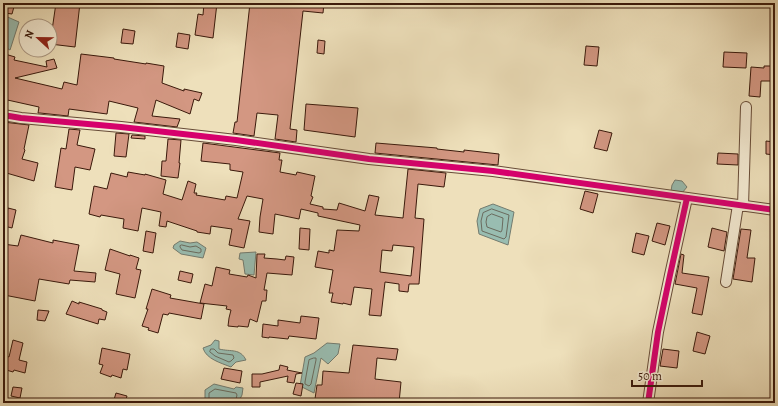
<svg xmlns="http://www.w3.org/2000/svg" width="778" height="406" font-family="Alegreya,serif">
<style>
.water{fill:#99bdb1;stroke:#737b6f}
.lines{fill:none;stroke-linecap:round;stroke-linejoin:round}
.shore{stroke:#6a6b5e;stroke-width:1}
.building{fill:#d39782;stroke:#3a190b;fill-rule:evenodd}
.minor-casing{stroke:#674b37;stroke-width:12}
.minor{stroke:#f4ebd3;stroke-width:10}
.cycleway-casing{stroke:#f4ebd3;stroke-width:8}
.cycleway{stroke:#d6006c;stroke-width:6}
</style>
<rect width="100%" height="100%" fill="#eee0bb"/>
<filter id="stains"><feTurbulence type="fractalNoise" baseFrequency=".005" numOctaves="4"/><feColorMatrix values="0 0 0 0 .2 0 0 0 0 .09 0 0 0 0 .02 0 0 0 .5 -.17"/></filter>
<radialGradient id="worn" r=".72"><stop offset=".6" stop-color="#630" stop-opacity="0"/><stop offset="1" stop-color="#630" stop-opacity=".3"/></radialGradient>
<g class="water">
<polygon points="3,15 19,22 10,50 3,46"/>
<polygon points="675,180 682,181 687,187 682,193 671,191 672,185"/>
<polygon points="493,204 514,212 508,245 479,234 477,221 480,209"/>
<polygon points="180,241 190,243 197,242 206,248 203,258 181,254 173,248 174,245"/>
<polygon points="256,252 254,275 245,274 243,260 239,259 240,253"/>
<path d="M215,340L219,341V349C231,352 240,348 246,360L236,362L231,367C221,363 206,359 203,348L211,345Z"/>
<polygon points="327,343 340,344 338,354 328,364 321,358 314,393 300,386 305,357 314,353"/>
<polygon points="214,384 234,389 236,387 243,388 242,395 238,403 211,403 205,401 205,390"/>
</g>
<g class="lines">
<g class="shore">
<polygon points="492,209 509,215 506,237 504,239 482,231 481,221 483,213"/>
<polygon points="492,214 503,218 502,230 501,232 487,227 486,222 487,217"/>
<polygon points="182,245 190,247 196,246 201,249 201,252 199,253 182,250 180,247 180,246"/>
<polygon points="211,349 214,349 218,353 233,355 234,358 231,361 229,362 215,356 210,352"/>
<polygon points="314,358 316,358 316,360 311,384 309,386 305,384 305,382 309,360"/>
<polyline points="210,403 209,398 209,393 215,389 236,393 237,395 235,403"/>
</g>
</g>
<g class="building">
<polygon points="7,3 15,3 12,14 5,13"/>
<polygon points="56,3 80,3 75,47 50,44"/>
<polygon points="204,3 217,3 213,38 195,35 198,14 203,15"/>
<polygon points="250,3 324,3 323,13 303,11 290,129 297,130 296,142 275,139 278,115 257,113 254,136 233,133 235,122 237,122"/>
<polygon points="123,29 135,31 133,44 121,43"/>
<polygon points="178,33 190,35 188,49 176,47"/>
<polygon points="318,40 325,41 324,54 317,53"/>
<polygon points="586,46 599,47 597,66 584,65"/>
<polygon points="724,52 747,53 746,68 723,67"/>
<polygon points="5,54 15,57 14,60 47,67 46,61 54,59 57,68 15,78 62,89 64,82 77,85 81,54 114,58 114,59 146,64 146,63 164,66 162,83 184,91 184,89 202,93 199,101 194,99 190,114 156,100 152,116 180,119 177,127 134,122 138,108 109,101 107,114 69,109 68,116 40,113 38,113 39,107 3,99 3,63"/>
<polygon points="764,66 775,66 775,81 761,81 760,97 749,96 751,67 764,68"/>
<polygon points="306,104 358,108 355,137 304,130"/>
<polygon points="3,122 29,125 24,149 25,150 22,159 38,163 34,181 3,172"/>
<polygon points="69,129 80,130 77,145 95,149 90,170 75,167 72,190 55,187 61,148 66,149"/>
<polygon points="599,130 612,133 607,151 594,148"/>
<polygon points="116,133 129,134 126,157 114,156"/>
<polygon points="132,135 145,136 145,139 131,138"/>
<polygon points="168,139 181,140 179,163 180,163 178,178 161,176 162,161 166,161"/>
<polygon points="766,141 775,142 775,155 766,154"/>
<path d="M203,143L280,153L279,160H282L280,172L296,175L297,172L315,176L311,196L313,197L310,204L323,207V209L337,210L339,203L365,211L369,195L379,197L375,215L403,218L408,169L446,173L444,187L418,184L415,218L424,219L419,284H409L408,292L399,291V284L385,282L381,316L369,315L372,289L354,287L351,305L343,303V304L331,302L333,293H329L333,270L315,267L318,251L329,253V250L334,251L337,230L359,231L360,225L318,216V213L301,209L299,219L275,214L273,234L259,232L260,217L263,199L247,196L238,219L250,221L244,248L229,245L232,229L211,226L210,234L197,232V231L167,221L166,227L159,226L161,212L142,208L138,231L123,228L124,219L101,215L100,217L89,214L94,186L107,189L111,173L127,177L128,172L145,175V174L166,180L163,194L182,200L188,181L196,184L194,193H197L196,195L225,200L226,196L237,198L243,172L230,170V164L201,161ZM393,245L414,247L411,276L380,272L382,250L392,251Z"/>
<polygon points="376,143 437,148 437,149 464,152 464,150 499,154 498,165 375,153"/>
<polygon points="718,153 738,154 738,165 717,164"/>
<polygon points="585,191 598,194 593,213 580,209"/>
<polygon points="8,208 16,210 12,228 4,226"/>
<polygon points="657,223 670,226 665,245 652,241"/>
<polygon points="300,228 310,229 309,250 299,249"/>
<polygon points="712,228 727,232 724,251 708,247"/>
<polygon points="741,229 751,230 747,258 755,258 752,282 733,279"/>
<polygon points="146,231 156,233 153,253 143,251"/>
<polygon points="636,233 649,236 644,255 632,252"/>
<polygon points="21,235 53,243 53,240 79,245 74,271 96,273 95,282 70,280 69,284 39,279 35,301 4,295 7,283 3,283 3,244 18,246"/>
<polygon points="110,249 130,256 130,255 139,258 136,269 141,270 135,298 116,294 120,274 105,270"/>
<polygon points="257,254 265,254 264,258 277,259 285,260 286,256 294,257 292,275 267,273 264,290 267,290 266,301 262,301 257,322 250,319 248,327 238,326 238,327 228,326 229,318 231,310 226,309 227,306 200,303 205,284 212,286 216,267 230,270 229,274 247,277 248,275 256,278"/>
<polygon points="681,254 684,255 682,273 709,277 702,315 692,313 697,288 675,284"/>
<polygon points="180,271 193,274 191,283 178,280"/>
<polygon points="152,289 171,295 170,298 204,304 201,319 169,313 168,315 163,314 158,333 148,330 149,328 142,326 148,309 146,309"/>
<polygon points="72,301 79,304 79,302 102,309 102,310 107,312 105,320 99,319 98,324 66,314"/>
<polygon points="38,310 49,311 45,321 37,320"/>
<polygon points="301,316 319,318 316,339 289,336 288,339 269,337 269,338 262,337 263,324 278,326 278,320 300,323"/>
<polygon points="697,332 710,336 705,354 693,351"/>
<polygon points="13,340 23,343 19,360 27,362 25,373 14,370 13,372 3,369 3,355 9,357"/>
<polygon points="353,345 398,349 396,360 377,358 375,379 401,382 399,403 374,403 356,401 355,403 350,403 315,399 317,385 322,385 323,371 349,373"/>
<polygon points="102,348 130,354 127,370 123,369 121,378 112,375 111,377 100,373 103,365 99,364"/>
<polygon points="663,349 679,351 677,368 660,366"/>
<polygon points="280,365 288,367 287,370 302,373 296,374 294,383 287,382 288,376 260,382 260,387 252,387 252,374 262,374 279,370"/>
<polygon points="224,368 242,371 240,383 221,379"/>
<polygon points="296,383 303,384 301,396 293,394"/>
<polygon points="13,387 22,388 20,398 11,396"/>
<polygon points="116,393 127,396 125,403 113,403"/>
</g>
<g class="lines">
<defs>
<g id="minor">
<polyline points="3,115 21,118 121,127 236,140 369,159 493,171 775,210"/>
<polyline points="743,206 746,107"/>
<polyline points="726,282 738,205"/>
<polyline points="648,403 658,332 670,275 687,198"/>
</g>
</defs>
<use href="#minor" class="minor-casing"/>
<use href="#minor" class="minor"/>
<defs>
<g id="cycleway">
<polyline points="3,115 21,118 121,127 236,140 369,159 493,171 775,210"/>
<polyline points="648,403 658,332 670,275 687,198"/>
</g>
</defs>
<use href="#cycleway" class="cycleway-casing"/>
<use href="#cycleway" class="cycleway"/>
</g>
<rect width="778" height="406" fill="none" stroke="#eee0bb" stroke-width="16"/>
<rect x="4" y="4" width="770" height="398" fill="none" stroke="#3a190b" stroke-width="2"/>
<rect x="8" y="8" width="762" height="390" fill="none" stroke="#3a190b"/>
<g transform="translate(38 38) rotate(292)"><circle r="19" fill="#f4ebd3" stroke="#aa9783"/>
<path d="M0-3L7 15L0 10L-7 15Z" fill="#8f2418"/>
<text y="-6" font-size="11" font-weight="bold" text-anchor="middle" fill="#3a190b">N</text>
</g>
<path d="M632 380v6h70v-6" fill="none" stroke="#3a190b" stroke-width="2"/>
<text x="638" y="380" font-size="12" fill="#3a190b" stroke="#f4ebd3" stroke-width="3" paint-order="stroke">50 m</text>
<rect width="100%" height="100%" filter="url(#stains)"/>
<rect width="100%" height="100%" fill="url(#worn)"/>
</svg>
